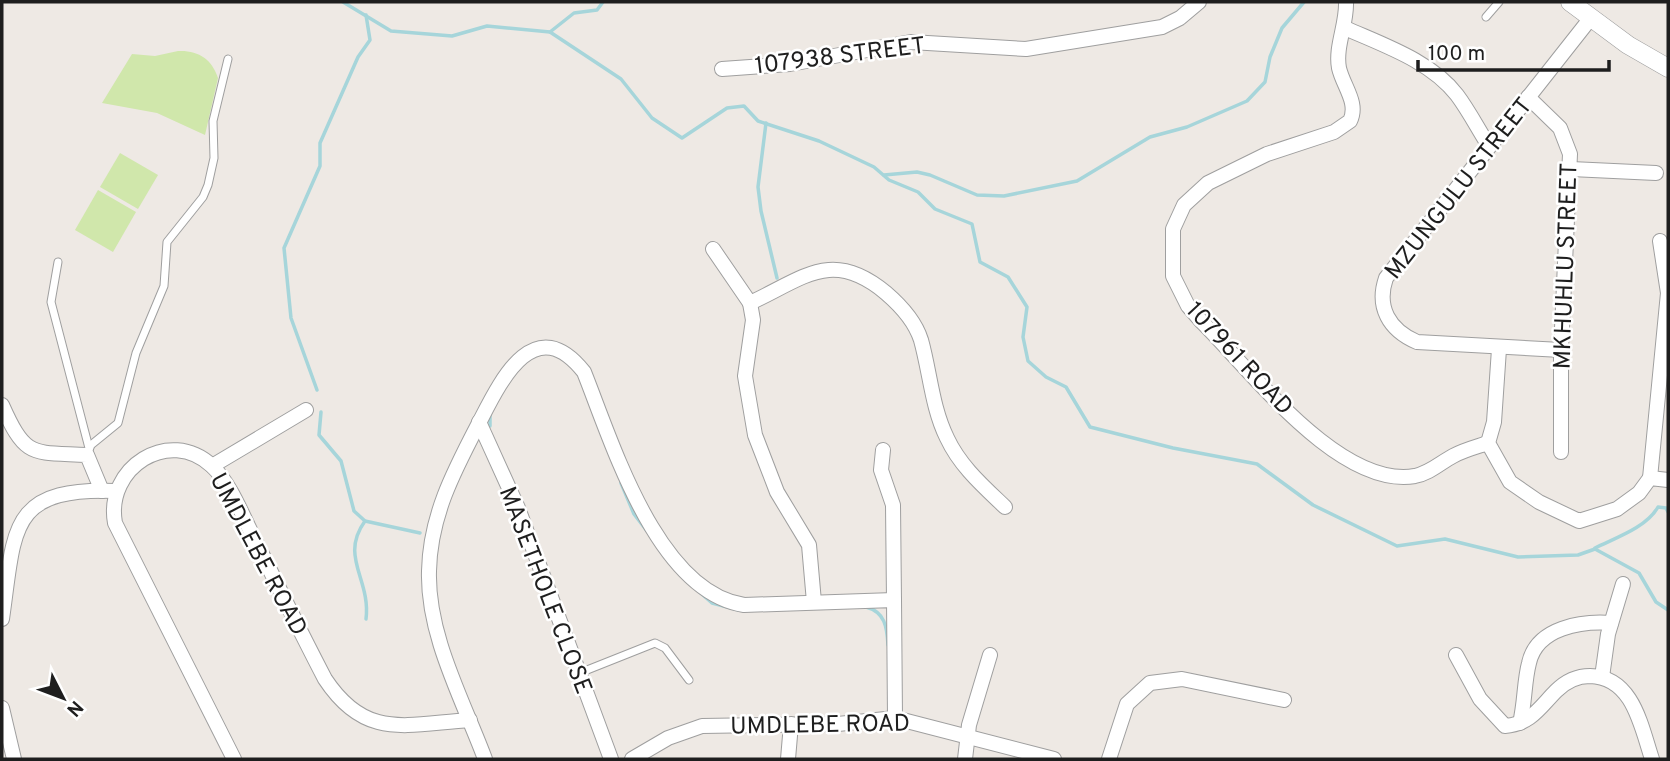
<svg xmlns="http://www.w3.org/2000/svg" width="1670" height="761" font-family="Overpass,sans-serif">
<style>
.grass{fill:#d0e7ab}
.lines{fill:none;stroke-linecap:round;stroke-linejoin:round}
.stream{stroke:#a6d5da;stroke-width:3.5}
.service-casing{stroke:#9f9f9f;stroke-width:9}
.minor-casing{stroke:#9f9f9f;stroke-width:16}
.tertiary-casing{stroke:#9f9f9f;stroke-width:19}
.service{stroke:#fff;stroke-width:7}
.minor{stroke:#fff;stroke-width:14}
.tertiary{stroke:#fff;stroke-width:18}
.labels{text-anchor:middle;stroke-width:5;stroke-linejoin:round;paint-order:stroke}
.street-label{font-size:24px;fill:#1e1e1e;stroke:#fff}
</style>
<rect width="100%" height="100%" fill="#eee9e4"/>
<g class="grass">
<path d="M178,51C198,50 212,59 218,78L205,135L157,113L102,103L132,54L155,56Z"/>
<polygon points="120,153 158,175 138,209 100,187"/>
<polygon points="98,190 136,212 113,252 75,230"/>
</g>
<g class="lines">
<g class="stream">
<polyline points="343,2 391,31 452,36 487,26 550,32 621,79 652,118 682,138 727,108 744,106 758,121 819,141 874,167 889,180 918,192 935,209 972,224 980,262 1008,277 1027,307 1023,337 1028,361 1046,377 1066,387 1090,427 1173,448 1257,464 1313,505 1397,546 1445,539 1518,557 1578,555 1595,549 1639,573 1656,602 1668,610"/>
<polyline points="550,32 574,13 597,10 603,2"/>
<polyline points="766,123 758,187 761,211 777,278"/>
<polyline points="884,175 917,172 930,175 977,195 1004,196 1077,181 1150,137 1187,127 1247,101 1265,82 1270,57 1282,28 1304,2"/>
<polyline points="317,390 291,318 284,248 320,166 320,143 358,57 370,40 366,15"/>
<polyline points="321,412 319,435 341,461 354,511 365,521 420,533"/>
<polyline points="490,426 490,415"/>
<polyline points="621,483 634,514 647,531"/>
<path d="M365,521C339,557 371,579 366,619"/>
<path d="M1595,548C1615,538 1646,528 1658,507L1666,508L1668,512"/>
<polyline points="695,588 712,603 739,610"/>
<path d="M866,607C885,612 887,627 888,645"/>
</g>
<defs>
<g id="service">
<polyline points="1486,17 1499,2"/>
<polyline points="58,262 51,302 89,448"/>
<polyline points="87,455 91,445 118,423 136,353 164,286 167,242 203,197 208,185 214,158 213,121 228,59"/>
<polyline points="577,674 655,643 665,648 689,680"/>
</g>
<g id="minor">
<path d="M1346,2C1347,24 1335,47 1339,68C1343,86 1359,103 1350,121L1334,132L1267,154L1208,183L1184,205L1173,229V276L1188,306L1201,321C1250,369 1339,489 1415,476C1430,473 1440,463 1453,456C1464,450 1476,447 1488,443"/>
<path d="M1345,28C1383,45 1431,61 1457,95C1469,111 1478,129 1489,146"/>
<polyline points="722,69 790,64 911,42 1026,49 1162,27 1180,18 1199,2"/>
<polyline points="1528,97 1560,128 1570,154 1561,350 1561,452"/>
<polyline points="1571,169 1656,173"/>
<path d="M713,249L750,303C804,278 832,248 886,293C900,305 915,321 921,340C930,372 932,408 947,438C960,466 983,486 1005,507"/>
<polyline points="750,303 753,320 745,376 755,435 777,492 809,545 814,602"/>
<polyline points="1499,349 1494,422 1488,443 1510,482 1539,502 1579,521 1617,509 1639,493 1650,478 1668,480"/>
<path d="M1561,350L1417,342C1389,330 1376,307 1386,278L1590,19"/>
<path d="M2,405C26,459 32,452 87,455L102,491"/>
<polyline points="479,422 518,508 611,759"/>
<polyline points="883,450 881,470 893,505 894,600"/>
<polyline points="212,466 306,410"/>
<polyline points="1650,478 1668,293 1660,241"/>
<path d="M2,619C15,529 8,487 116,491"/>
<path d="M1456,655L1480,699L1505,726C1531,724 1540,707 1556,691C1566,681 1577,676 1590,676C1633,677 1641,726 1652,759"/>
<polyline points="1602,677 1608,634 1623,584"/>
<polyline points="2,708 14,759"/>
<path d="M1520,723C1525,703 1524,682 1529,663C1537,627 1582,621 1611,623"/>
<path d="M234,759L115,523C105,468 169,426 212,466C231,484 243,517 255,540C278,586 301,633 325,679C366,741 407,724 470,720"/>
<path d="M485,759C463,700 427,635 429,571C430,515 455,469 480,421C501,380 535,310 584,372C612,442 657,592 744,605L894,600L895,718"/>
<polyline points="632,759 668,738 702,726 838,724 895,718 1054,759"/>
<polyline points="788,759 791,724"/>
<polyline points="965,759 969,725 990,655"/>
<polyline points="1109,759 1127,704 1150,683 1182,679 1284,700"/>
</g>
<polyline id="tertiary" points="1570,2 1628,45 1668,68"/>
</defs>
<use href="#service" class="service-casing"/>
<use href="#minor" class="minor-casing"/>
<use href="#tertiary" class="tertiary-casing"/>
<use href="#service" class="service"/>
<use href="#minor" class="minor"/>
<use href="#tertiary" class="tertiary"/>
</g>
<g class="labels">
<g class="street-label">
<text transform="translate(840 55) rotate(-7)" y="8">107938 STREET</text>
<text transform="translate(1458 188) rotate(-52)" y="8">MZUNGULU STREET</text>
<text transform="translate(1565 266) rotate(-88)" y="8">MKHUHLU STREET</text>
<text transform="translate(1240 358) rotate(47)" y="8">107961 ROAD</text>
<text transform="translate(259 554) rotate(62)" y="8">UMDLEBE ROAD</text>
<text transform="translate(546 590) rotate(69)" y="8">MASETHOLE CLOSE</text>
<text transform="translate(820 724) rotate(-1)" y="8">UMDLEBE ROAD</text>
</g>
</g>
<rect width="1670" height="761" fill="none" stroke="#1e1e1e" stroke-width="7"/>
<g transform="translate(63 698) rotate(132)" stroke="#ffffff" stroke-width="5" paint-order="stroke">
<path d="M0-5L12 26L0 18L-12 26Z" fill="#1e1e1e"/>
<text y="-10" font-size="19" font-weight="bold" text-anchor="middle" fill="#1e1e1e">N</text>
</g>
<path d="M1418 60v10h191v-10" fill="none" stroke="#1e1e1e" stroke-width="3.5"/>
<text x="1428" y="60" font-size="21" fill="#1e1e1e" stroke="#ffffff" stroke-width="5" paint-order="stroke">100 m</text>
</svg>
